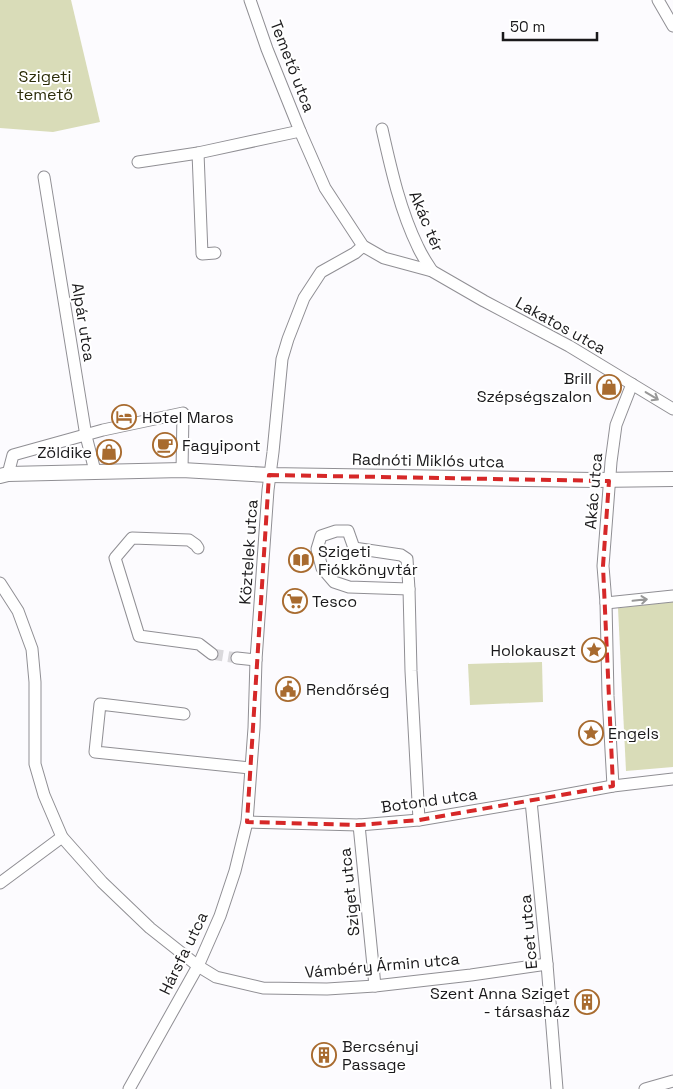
<svg xmlns="http://www.w3.org/2000/svg" width="673" height="1089" font-family="'Space Grotesk',sans-serif">
<style>
.green{fill:#d9dcb8}
.lines{fill:none;stroke-linecap:round;stroke-linejoin:round}
.minor-tunnel{stroke:#dad9dc;stroke-width:11;stroke-dasharray:11 5.5;stroke-linecap:butt}
.minor-casing{stroke:#908f94;stroke-width:13}
.tertiary-casing{stroke:#908f94;stroke-width:16}
.minor{stroke:#fff;stroke-width:11}
.tertiary{stroke:#fff;stroke-width:14}
.oneway{stroke:#989898}
.marked{fill:none;stroke:#d62828;stroke-width:4;stroke-dasharray:10 6;stroke-linejoin:round}
.labels{text-anchor:middle;stroke-width:4;stroke-linejoin:round;paint-order:stroke}
.street-label{font-size:16px;fill:#1a191b;stroke:#fff}
.park-label{font-size:16px;fill:#2c2d09;stroke:#fff}
.poi-label{font-size:16px;fill:#1a191b;stroke:#fff;text-anchor:start}
</style>
<rect width="100%" height="100%" fill="#fcfbfe"/>
<g class="green">
<polygon points="0,0 71,0 100,122 53,132 0,128"/>
<polygon points="673,602 673,767 626,771 618,608"/>
<polygon points="542,662 543,702 470,705 468,664"/>
</g>
<g class="lines">
<polyline class="minor-tunnel" points="212,654 237,658"/>
<defs>
<g id="minor">
<polyline points="658,0 673,26"/>
<path d="M382,129C391,169 400,210 418,247C422,256 427,263 432,271"/>
<polyline points="300,131 325,188 363,246 384,258 432,271 484,301 569,346 673,409"/>
<polyline points="198,153 202,254 215,253"/>
<polyline points="138,162 198,153 300,131 267,49 250,0"/>
<polyline points="44,177 86,436 95,471"/>
<polyline points="8,474 13,455 103,430 183,413 182,470"/>
<polygon points="336,531 348,531 354,548 401,555 407,559 409,589 349,587 334,582 322,568 317,549 321,536"/>
<polyline points="198,548 196,545 189,540 132,538 115,558 139,636 199,644 212,654"/>
<polyline points="0,583 18,611 32,649 35,682 35,764 44,795 62,837 102,882 150,928 198,966 216,977 263,988 327,989 375,986 471,975 547,964"/>
<polyline points="409,589 411,671 419,820"/>
<polyline points="606,603 673,596"/>
<polyline points="237,658 256,660"/>
<polyline points="184,714 100,704 95,752 250,768"/>
<polyline points="613,786 608,696 606,603 603,566 611,462 616,425 632,384"/>
<polyline points="531,801 547,964 557,1089"/>
<polyline points="247,822 359,825 419,820 531,801 613,786 673,779"/>
<polyline points="359,825 375,986"/>
<polyline points="0,883 62,837"/>
<polyline points="129,1089 198,966 220,916 235,871 247,822 254,728 256,660 268,490 273,452 282,359 288,339 304,298 321,272 355,253 363,246"/>
<polyline points="645,1089 673,1081"/>
</g>
<polyline id="tertiary" points="0,476 8,474 182,470 269,475 595,480 673,479"/>
</defs>
<use href="#minor" class="minor-casing"/>
<use href="#tertiary" class="tertiary-casing"/>
<use href="#minor" class="minor"/>
<use href="#tertiary" class="tertiary"/>
</g>
<defs><path id="oneway-shaft" d="M-6 0H5M1.5-3L5.5 0L1.5 3" fill="none" stroke-width="1.6" stroke-linecap="round" stroke-linejoin="round" transform="scale(1.25)"/></defs>
<g class="oneway">
<use href="#oneway-shaft" transform="translate(652 396) rotate(31)"/>
<use href="#oneway-shaft" transform="translate(640 600) rotate(-6)"/>
</g>
<path class="marked" d="M269,475L609,481L603,566L613,786L419,820L359,825L247,822Z"/>
<defs>
<symbol id="shop-ring" viewBox="-11 -11 22 22"><circle r="9.5" fill="#fff" stroke="#a86b2f" stroke-width="1.5"/><path d="M-5-2.5h2.3a2.7 3.5 0 0 1 5.4 0H5L5.5 6h-11ZM-1.5-2.5h3a1.5 2.3 0 0 0-3 0Z" fill="#a86b2f"/></symbol>
<symbol id="hotel-ring" viewBox="-11 -11 22 22"><circle r="9.5" fill="#fff" stroke="#a86b2f" stroke-width="1.5"/><path d="M-6-4.5h1.5V1H6V5H4.5V3h-9V5H-6ZM-4 0a1.8 1.8 0 1 1 3.6 0ZM.5 0V-2.5h3Q6-2.5 6 0Z" fill="#a86b2f"/></symbol>
<symbol id="cafe-ring" viewBox="-11 -11 22 22"><circle r="9.5" fill="#fff" stroke="#a86b2f" stroke-width="1.5"/><path d="M-5.5-4.5H6V0H3Q3 3.5 0 3.5H-2.5Q-5.5 3.5-5.5 0ZM3-3.2v2h1.7v-2ZM-6 4.5H4V6H-6Z" fill="#a86b2f"/></symbol>
<symbol id="library-ring" viewBox="-11 -11 22 22"><circle r="9.5" fill="#fff" stroke="#a86b2f" stroke-width="1.5"/><path d="M-6-4Q-3-5.5-.7-3.5V5Q-3 3-6 4ZM6-4Q3-5.5 .7-3.5V5Q3 3 6 4Z" fill="#a86b2f"/></symbol>
<symbol id="supermarket-ring" viewBox="-11 -11 22 22"><circle r="9.5" fill="#fff" stroke="#a86b2f" stroke-width="1.5"/><path d="M-6-5.5h2.5l.6 2H6L4.5 2H-2.5L-4.4-4H-6ZM-1.5 3.2a1.3 1.3 0 1 0 .1 0ZM3 3.2a1.3 1.3 0 1 0 .1 0Z" fill="#a86b2f"/></symbol>
<symbol id="sight-ring" viewBox="-11 -11 22 22"><circle r="9.5" fill="#fff" stroke="#a86b2f" stroke-width="1.5"/><path d="M0-6L1.8-2.2L6-1.7L2.9 1.2L3.7 5.4L0 3.3L-3.7 5.4L-2.9 1.2L-6-1.7L-1.8-2.2Z" fill="#a86b2f"/></symbol>
<symbol id="civic-ring" viewBox="-11 -11 22 22"><circle r="9.5" fill="#fff" stroke="#a86b2f" stroke-width="1.5"/><path d="M-.6-6.5H3V-4.5H.6V-3L4-1V1h2V6H-6V1h2V-1L-.6-3ZM-1.2 2.5V6h2.4V2.5Z" fill="#a86b2f"/></symbol>
<symbol id="building-ring" viewBox="-11 -11 22 22"><circle r="9.5" fill="#fff" stroke="#a86b2f" stroke-width="1.5"/><path d="M-4-6H4V6H1V3H-1V6H-4ZM-2.5-4.3h1.7v1.8h-1.7ZM.8-4.3h1.7v1.8H.8ZM-2.5-1h1.7V.8h-1.7ZM.8-1h1.7V.8H.8Z" fill="#a86b2f"/></symbol>
</defs>
<g fill-rule="evenodd">
<use href="#shop-ring" x="595" y="373" width="28" height="28"/>
<use href="#hotel-ring" x="110" y="403" width="28" height="28"/>
<use href="#cafe-ring" x="151" y="431" width="28" height="28"/>
<use href="#shop-ring" x="95" y="438" width="28" height="28"/>
<use href="#library-ring" x="287" y="546" width="28" height="28"/>
<use href="#supermarket-ring" x="281" y="587" width="28" height="28"/>
<use href="#sight-ring" x="580" y="636" width="28" height="28"/>
<use href="#civic-ring" x="274" y="675" width="28" height="28"/>
<use href="#sight-ring" x="577" y="719" width="28" height="28"/>
<use href="#building-ring" x="573" y="988" width="28" height="28"/>
<use href="#building-ring" x="310" y="1041" width="28" height="28"/>
</g>
<g class="labels">
<g class="street-label">
<text transform="translate(293 66) rotate(69)" y="6">Temető utca</text>
<text transform="translate(427 221) rotate(67)" y="6">Akác tér</text>
<text transform="translate(84 322) rotate(81)" y="6">Alpár utca</text>
<text transform="translate(561 325) rotate(29)" y="6">Lakatos utca</text>
<text transform="translate(428 460) rotate(1)" y="6">Radnóti Miklós utca</text>
<text transform="translate(593 491) rotate(-85)" y="6">Akác utca</text>
<text transform="translate(248 552) rotate(-86)" y="6">Köztelek utca</text>
<text transform="translate(429 800) rotate(-8)" y="6">Botond utca</text>
<text transform="translate(349 892) rotate(-96)" y="6">Sziget utca</text>
<text transform="translate(528 932) rotate(-95)" y="6">Ecet utca</text>
<text transform="translate(183 953) rotate(-64)" y="6">Hársfa utca</text>
<text transform="translate(382 965) rotate(-5)" y="6">Vámbéry Ármin utca</text>
</g>
<g class="park-label">
<text x="45" y="82">Szigeti<tspan x="45" dy="18">temető</tspan></text>
</g>
<g class="poi-label">
<text x="592" y="384" text-anchor="end">Brill<tspan x="592" dy="18">Szépségszalon</tspan></text>
<text x="142" y="423">Hotel Maros</text>
<text x="182" y="451">Fagyipont</text>
<text x="92" y="458" text-anchor="end">Zöldike</text>
<text x="318" y="557">Szigeti<tspan x="318" dy="18">Fiókkönyvtár</tspan></text>
<text x="312" y="607">Tesco</text>
<text x="576" y="656" text-anchor="end">Holokauszt</text>
<text x="306" y="695">Rendőrség</text>
<text x="608" y="739">Engels</text>
<text x="570" y="999" text-anchor="end">Szent Anna Sziget<tspan x="570" dy="18">- társasház</tspan></text>
<text x="342" y="1052">Bercsényi<tspan x="342" dy="18">Passage</tspan></text>
</g>
</g>
<path d="M503 32v8h94v-8" fill="none" stroke="#1a191b" stroke-width="2.5"/>
<text x="510" y="32" font-size="15" fill="#1a191b" stroke="#ffffff" stroke-width="4" paint-order="stroke">50 m</text>
</svg>
